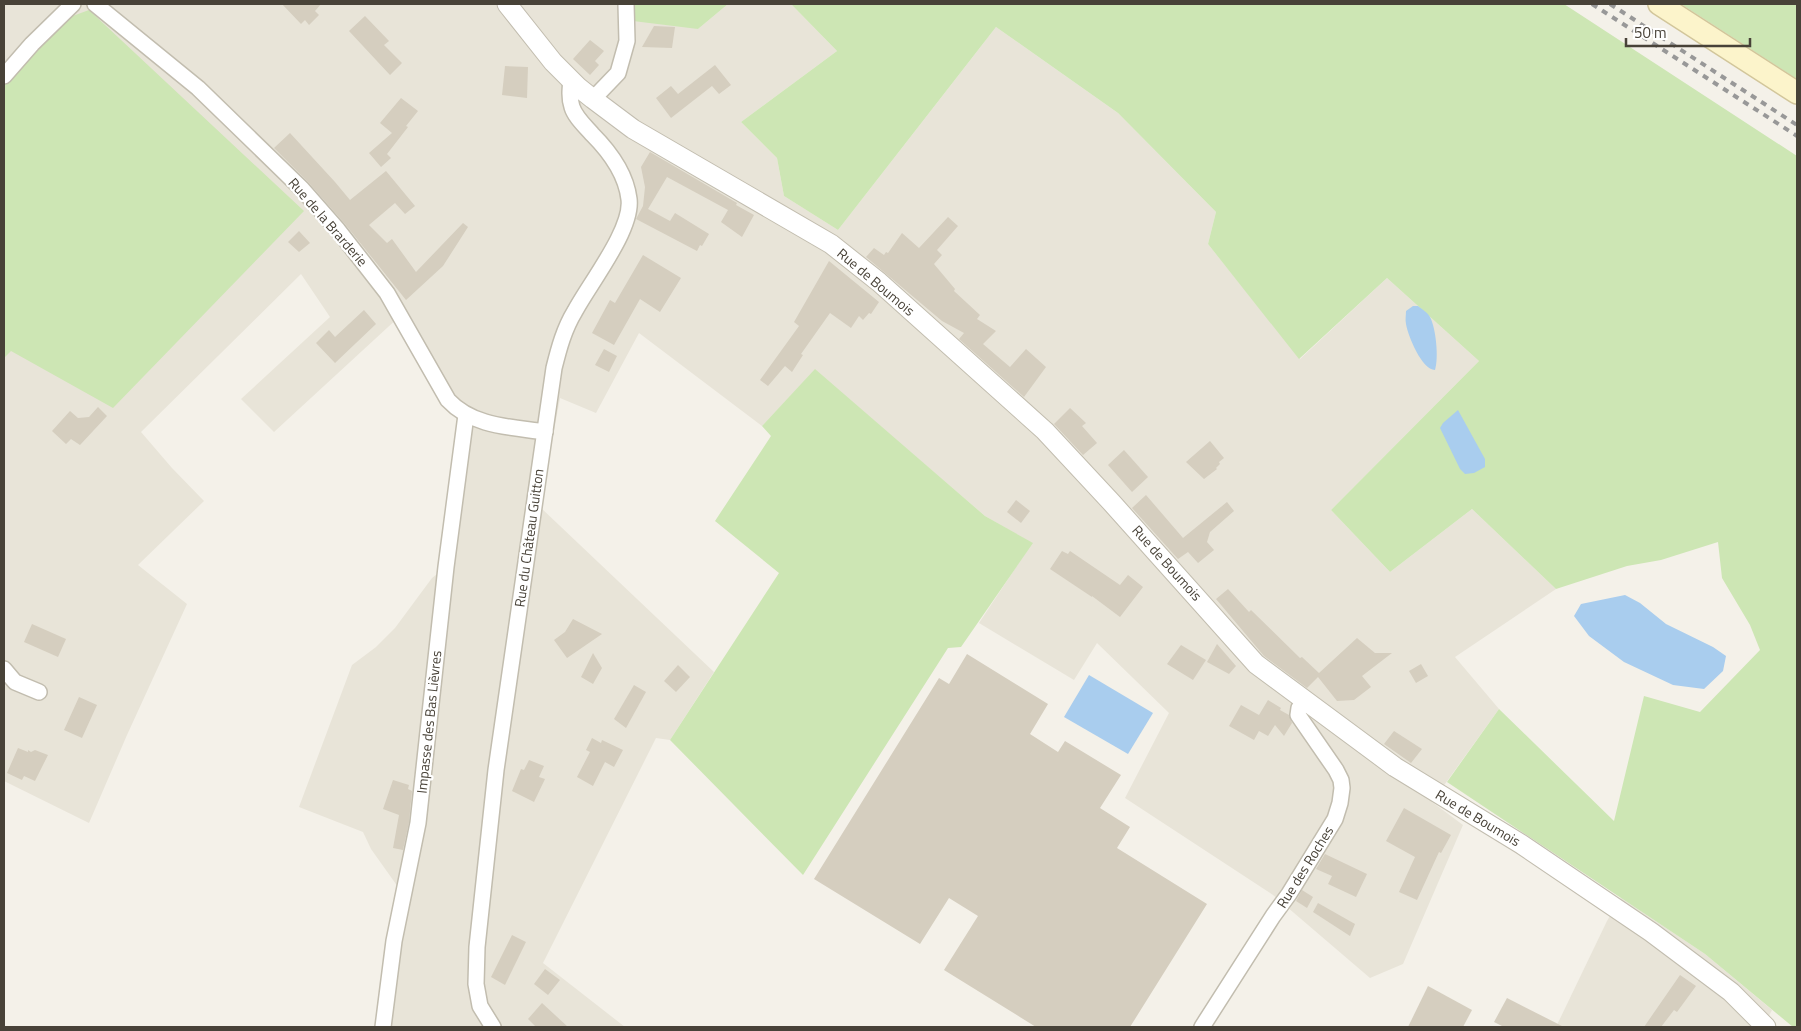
<svg xmlns="http://www.w3.org/2000/svg" width="1801" height="1031" font-family="'Titillium Web',sans-serif">
<style>
.residential{fill:#e8e4d8}
.green{fill:#cde6b4}
.water{fill:#a9cdee}
.building{fill:#d5cebf}
.lines{fill:none;stroke-linecap:round;stroke-linejoin:round}
.minor-casing{stroke:#c2bdaf;stroke-width:18}
.tertiary-casing{stroke:#c2bdaf;stroke-width:21}
.secondary-casing{stroke:#d2c69b;stroke-width:24}
.minor{stroke:#fff;stroke-width:15}
.tertiary{stroke:#fff;stroke-width:19}
.secondary{stroke:#fcf4cb;stroke-width:21}
.rail{stroke:#989898;stroke-width:4;stroke-dasharray:6 6;stroke-linecap:butt}
.labels{text-anchor:middle;stroke-width:4.5;stroke-linejoin:round;paint-order:stroke}
.street-label{font-size:14px;fill:#484238;stroke:#fff}
</style>
<rect width="100%" height="100%" fill="#f4f1e9"/>
<g class="residential">
<polygon points="4,4 633,4 698,29 728,4 791,4 837,51 741,122 777,158 784,196 838,230 996,27 1118,113 1216,212 1208,244 1300,359 1387,278 1479,361 1331,510 1390,572 1472,509 1556,589 1455,657 1499,709 1432,802 1463,825 1403,964 1370,978 1273,895 1125,798 1169,713 1097,643 1074,680 979,623 1032,543 985,516 815,370 762,426 639,333 596,413 560,398 540,507 714,672 670,740 656,738 543,963 625,1027 385,1027 403,894 371,849 363,832 299,807 352,665 376,647 395,628 432,578 446,567 464,423 400,316 274,432 241,399 330,317 301,274 141,432 172,468 204,501 138,565 187,604 127,735 89,823 4,781"/>
<polygon points="1621,898 1705,954 1772,1010 1763,1027 1556,1027 1607,921"/>
</g>
<g class="green">
<polygon points="633,4 728,4 698,29 633,21"/>
<polygon points="791,4 1564,4 1797,156 1797,1027 1793,1027 1705,954 1447,782 1499,709 1614,821 1644,696 1700,712 1760,650 1750,625 1722,578 1718,542 1661,560 1627,566 1556,589 1472,509 1390,572 1331,510 1479,361 1387,278 1299,359 1208,244 1216,212 1118,113 996,27 838,230 784,196 777,158 741,122 837,51"/>
<polygon points="1681,4 1797,4 1797,79"/>
<polygon points="89,10 304,211 113,408 11,351 5,357 4,356 4,86 70,17"/>
<polygon points="815,369 985,516 1033,543 961,647 948,648 803,875 670,740 779,573 715,521 771,436 762,426"/>
</g>
<g class="water">
<path d="M1413,306H1418C1422,309 1428,313 1430,317C1436,328 1439,358 1435,370C1422,370 1408,336 1406,324C1405,320 1406,315 1406,311Z"/>
<polygon points="1458,410 1485,459 1485,467 1474,473 1465,474 1460,469 1440,428 1443,423"/>
<polygon points="1625,595 1640,603 1666,624 1713,647 1726,656 1723,671 1704,689 1673,685 1624,662 1589,636 1574,616 1581,604"/>
<polygon points="1089,675 1153,713 1128,754 1064,717"/>
</g>
<g class="building">
<polygon points="282,4 321,4 315,11 319,15 309,25 305,20 301,24"/>
<polygon points="365,16 389,41 384,45 402,63 390,75 349,31"/>
<polygon points="654,26 675,27 672,48 642,47"/>
<polygon points="590,40 604,51 595,61 599,65 590,75 573,59"/>
<polygon points="715,65 731,85 719,94 712,86 671,118 656,98 671,86 678,94"/>
<polygon points="505,66 528,67 527,98 502,95"/>
<polygon points="401,98 418,111 406,126 408,127 387,154 391,158 381,167 369,153 392,133 380,123"/>
<polygon points="290,133 335,182 350,200 386,171 415,206 405,214 395,203 369,225 387,243 392,239 416,272 463,223 468,227 443,266 406,300 345,224 309,183 274,148"/>
<polygon points="650,152 737,203 736,205 754,215 742,237 721,222 728,210 667,177 648,209 670,221 675,213 709,234 702,246 700,245 697,251 636,219 643,206 645,187 641,167"/>
<polygon points="948,217 958,226 937,250 942,255 934,264 955,289 954,291 980,315 977,319 996,331 983,344 1010,367 1026,349 1046,367 1024,397 959,339 964,333 942,321 866,257 874,248 884,255 886,252 888,253 902,233 919,248"/>
<polygon points="299,231 310,243 299,252 288,242"/>
<polygon points="643,255 681,278 660,312 640,299 614,345 592,333 610,300 615,303"/>
<polygon points="829,261 879,302 871,314 869,313 863,320 859,316 851,328 830,313 801,354 803,355 792,372 785,366 768,386 760,380 799,326 794,322"/>
<polygon points="364,310 376,324 335,363 316,343 329,330 335,337"/>
<polygon points="604,349 617,356 609,372 595,365"/>
<polygon points="98,407 107,416 80,445 71,439 66,444 52,431 70,411 78,418 89,417"/>
<polygon points="1070,408 1086,423 1082,426 1097,443 1083,455 1054,424"/>
<polygon points="1210,441 1224,458 1219,462 1220,464 1216,468 1217,469 1204,479 1186,462"/>
<polygon points="1124,450 1148,477 1132,492 1108,465"/>
<polygon points="1146,495 1183,538 1227,502 1234,511 1210,532 1207,542 1214,550 1198,563 1188,552 1178,559 1132,508"/>
<polygon points="1016,500 1030,511 1021,523 1007,512"/>
<polygon points="1062,551 1068,554 1070,551 1120,585 1128,575 1143,587 1120,617 1092,596 1092,597 1050,569"/>
<polygon points="1228,589 1249,612 1251,610 1300,658 1302,657 1319,673 1357,638 1375,653 1392,653 1362,676 1371,687 1354,700 1337,701 1318,677 1307,688 1264,656 1216,599"/>
<polygon points="573,619 602,634 567,658 554,640 565,632"/>
<polygon points="32,624 66,639 58,657 24,642"/>
<polygon points="1217,644 1236,666 1229,674 1207,662"/>
<polygon points="1181,645 1206,660 1193,680 1167,664"/>
<polygon points="593,653 602,668 593,684 581,677"/>
<polygon points="967,654 1048,704 1030,734 1058,752 1065,741 1121,775 1100,808 1130,827 1117,848 1207,904 1130,1027 1036,1027 944,970 978,916 949,898 920,944 814,879 939,678 949,684"/>
<polygon points="1421,664 1428,676 1416,683 1409,671"/>
<polygon points="678,665 690,677 676,692 664,681"/>
<polygon points="634,685 646,692 626,728 614,719"/>
<polygon points="79,697 97,705 82,738 64,730"/>
<polygon points="1268,700 1281,708 1280,710 1289,715 1292,723 1284,736 1275,725 1268,736 1259,731 1254,740 1229,726 1241,705 1259,715"/>
<polygon points="1394,731 1422,749 1411,763 1384,744"/>
<polygon points="592,738 601,743 602,740 623,750 614,767 605,762 593,786 577,777 590,752 586,750"/>
<polygon points="18,748 28,752 28,750 31,752 35,750 48,755 35,781 24,776 22,780 7,773"/>
<polygon points="529,760 544,766 539,777 545,779 534,802 512,791 521,769 524,770"/>
<polygon points="393,780 409,785 408,789 412,791 409,822 403,850 393,848 399,815 383,809"/>
<polygon points="1404,808 1451,835 1441,853 1439,852 1417,900 1399,892 1415,857 1386,841"/>
<polygon points="1325,854 1367,874 1356,897 1328,884 1332,876 1316,869"/>
<polygon points="1302,890 1313,897 1307,908 1296,901"/>
<polygon points="1318,903 1355,924 1350,936 1313,912"/>
<polygon points="512,935 526,942 505,985 491,977"/>
<polygon points="545,969 560,980 548,995 534,984"/>
<polygon points="1680,975 1696,986 1677,1012 1674,1010 1661,1027 1644,1027"/>
<polygon points="1428,986 1472,1010 1463,1027 1408,1027"/>
<polygon points="1507,998 1564,1027 1504,1027 1494,1022"/>
<polygon points="542,1003 568,1027 536,1027 528,1019"/>
</g>
<g class="lines">
<defs>
<g id="minor">
<path d="M95,4L198,88L302,189L338,230L387,293L448,400C473,427 512,427 545,432"/>
<polyline points="4,76 32,44 73,4"/>
<polyline points="593,99 618,73 627,41 626,4"/>
<polyline points="4,669 15,682 39,692"/>
<polyline points="383,1027 394,941 418,823 446,567 466,415"/>
<path d="M493,1027L480,1006L476,984L477,947L496,770L554,368C559,348 564,329 575,311C590,283 633,229 629,199C626,174 609,151 592,134C585,126 575,117 572,107C569,98 570,89 571,80"/>
<polyline points="1202,1027 1273,916 1289,894 1335,819 1340,803 1342,788 1341,780 1336,770 1298,715 1299,708 1304,701"/>
</g>
<polyline id="tertiary" points="507,4 553,62 578,87 593,99 633,129 831,244 879,282 1045,431 1112,503 1256,664 1395,767 1521,844 1651,932 1731,992 1766,1027"/>
<polyline id="secondary" points="1659,4 1797,93"/>
</defs>
<use href="#minor" class="minor-casing"/>
<use href="#tertiary" class="tertiary-casing"/>
<use href="#secondary" class="secondary-casing"/>
<use href="#minor" class="minor"/>
<use href="#tertiary" class="tertiary"/>
<use href="#secondary" class="secondary"/>
<g class="rail">
<polyline points="1592,4 1797,136"/>
<polyline points="1610,4 1797,125"/>
</g>
</g>
<g class="labels">
<g class="street-label">
<text transform="translate(328 222) rotate(49)" y="5">Rue de la Brarderie</text>
<text transform="translate(876 282) rotate(40)" y="5">Rue de Boumois</text>
<text transform="translate(529 538) rotate(-82)" y="5">Rue du Château Guitton</text>
<text transform="translate(1167 563) rotate(48)" y="5">Rue de Boumois</text>
<text transform="translate(429 722) rotate(-84)" y="5">Impasse des Bas Lièvres</text>
<text transform="translate(1478 818) rotate(31)" y="5">Rue de Boumois</text>
<text transform="translate(1305 867) rotate(-58)" y="5">Rue des Roches</text>
</g>
</g>
<rect width="1801" height="1031" fill="none" stroke="#484238" stroke-width="10"/>
<path d="M1626 38v8h124v-8" fill="none" stroke="#484238" stroke-width="2.5"/>
<text x="1634" y="38" font-size="15" fill="#484238" stroke="#ffffff" stroke-width="4" paint-order="stroke">50 m</text>
</svg>
